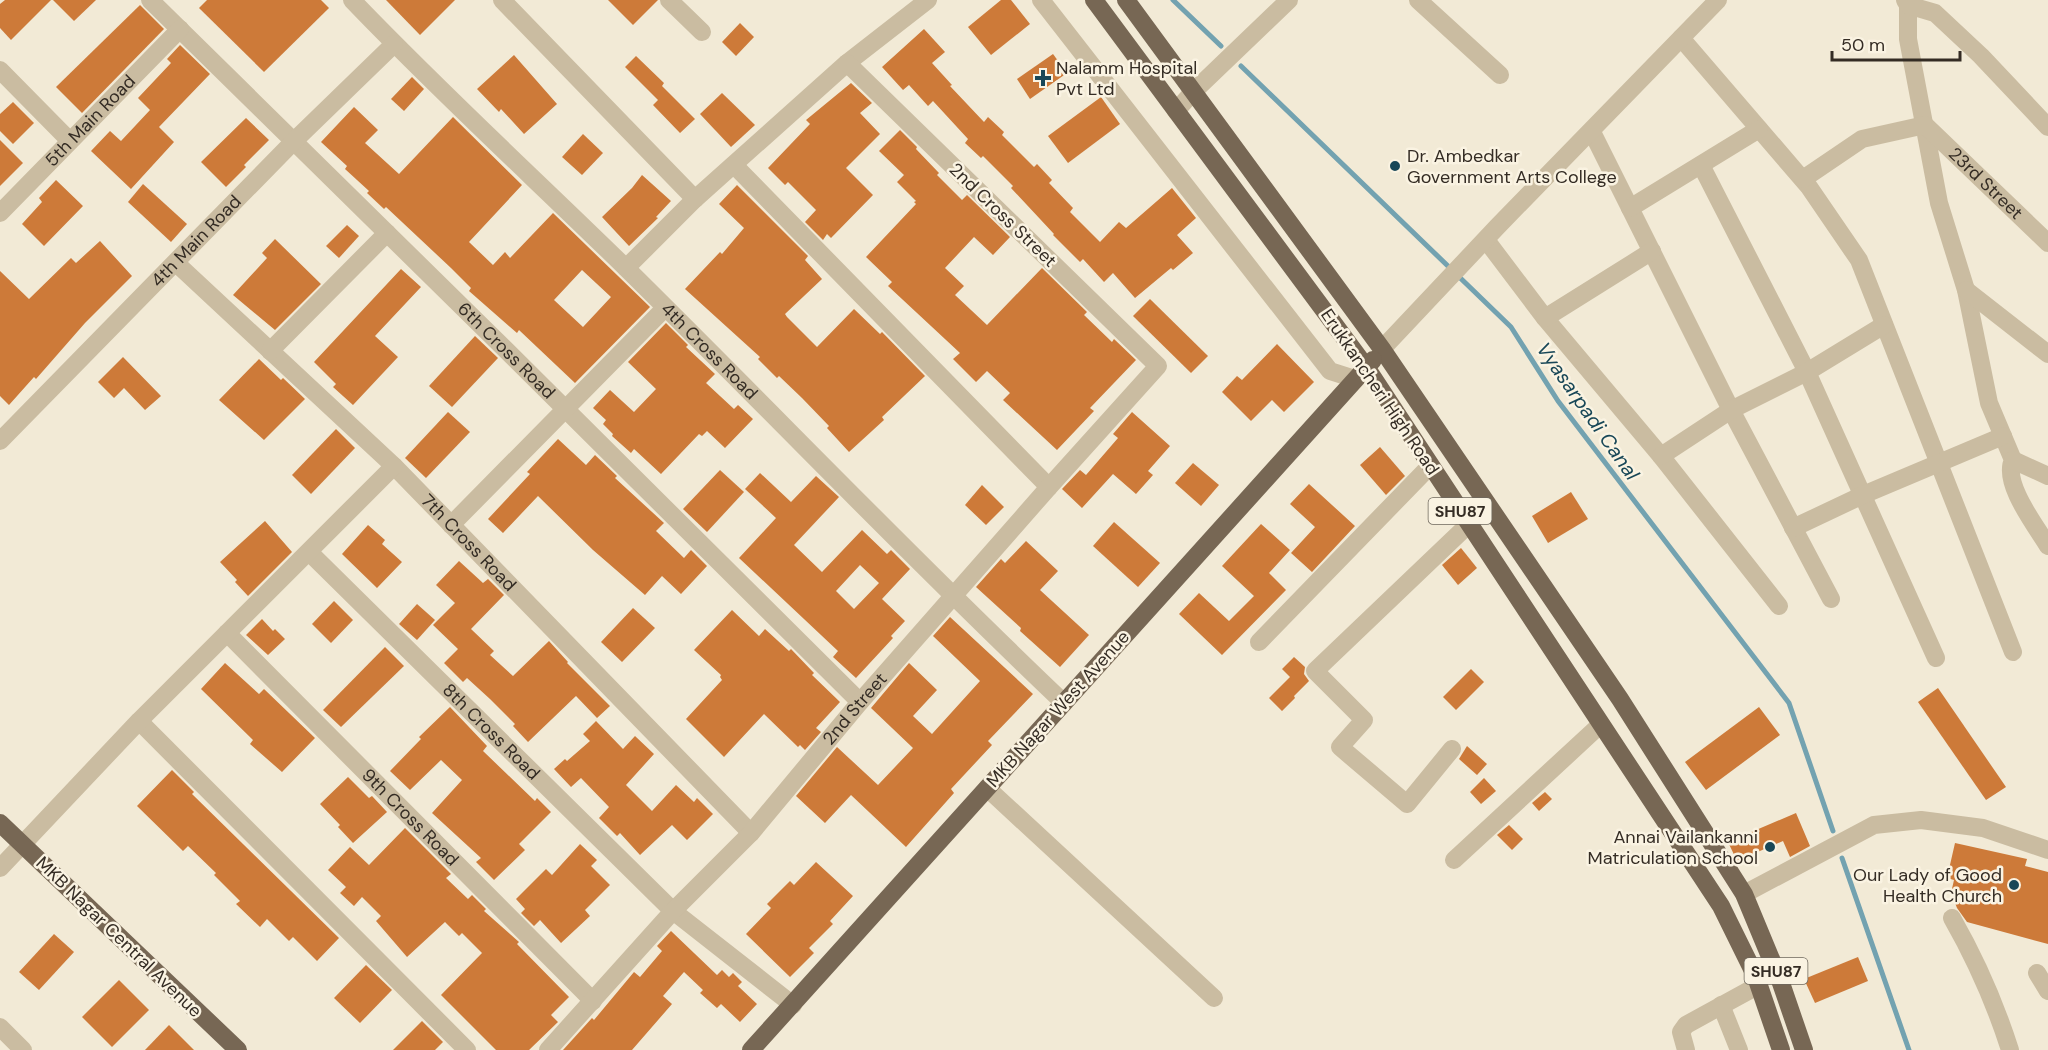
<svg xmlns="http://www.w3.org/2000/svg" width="2048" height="1050" font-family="'DM Sans',sans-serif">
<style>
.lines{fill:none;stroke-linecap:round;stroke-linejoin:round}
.stream{stroke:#73a2b0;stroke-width:5}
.building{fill:#cd7a39;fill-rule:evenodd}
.minor{stroke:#cabca1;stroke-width:18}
.major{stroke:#776754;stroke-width:18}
.poi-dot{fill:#184757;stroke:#faf3e2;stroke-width:2}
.labels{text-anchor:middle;stroke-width:5;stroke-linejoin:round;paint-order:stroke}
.shield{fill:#faf3e2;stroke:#6f685d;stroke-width:1.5}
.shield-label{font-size:16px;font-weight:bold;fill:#342c24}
.poi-label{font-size:18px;fill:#342c24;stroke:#faf3e2;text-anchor:start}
.street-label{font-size:18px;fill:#342c24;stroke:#faf3e2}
.water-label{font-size:20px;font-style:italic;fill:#184757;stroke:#faf3e2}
</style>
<rect width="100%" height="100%" fill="#f2ead6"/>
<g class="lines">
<g class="stream">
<polyline points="1173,0 1221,46"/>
<polyline points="1241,66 1511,327 1558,401 1789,703 1833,831"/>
<polyline points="1842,858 1909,1050"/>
</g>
</g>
<g class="building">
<polygon points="5,0 51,0 11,40 0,28 0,4"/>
<polygon points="53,0 96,0 74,21"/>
<polygon points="207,0 321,0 329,8 264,72 199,8"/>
<polygon points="386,0 455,0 420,35"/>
<polygon points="608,0 658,0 633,25"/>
<polygon points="1001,0 1011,0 1030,24 991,55 968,27"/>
<polygon points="140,5 164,29 82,113 56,87"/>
<polygon points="740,23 754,37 736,56 722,42"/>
<polygon points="924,29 945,52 932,63 952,85 950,86 984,122 988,117 1004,132 1002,135 1034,167 1037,164 1052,180 1049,183 1073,208 1070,212 1100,242 1119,222 1126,228 1172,188 1196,218 1177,235 1193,253 1173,270 1171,268 1135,298 1113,273 1104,282 1083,259 1080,262 1053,235 1054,234 1011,188 1013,186 983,156 981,158 965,143 968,139 933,101 928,106 909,85 903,90 882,67"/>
<polygon points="180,45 210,74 159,127 174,142 131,189 91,151 110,131 121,141 150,110 138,98 171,63 167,59"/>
<polygon points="1053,54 1067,73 1030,99 1017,79"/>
<polygon points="514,55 557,104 524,134 501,109 499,112 477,89"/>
<polygon points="636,56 664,83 662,86 695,119 680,133 653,105 658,100 625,67"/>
<polygon points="412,77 424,89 404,111 391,99"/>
<polygon points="851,83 872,103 860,113 880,134 846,168 873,195 831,238 827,234 823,240 805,222 816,210 788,182 785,185 768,168 810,124 806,120"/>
<polygon points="722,93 755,125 731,147 700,114"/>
<polygon points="1101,97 1120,124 1068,163 1048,136"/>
<polygon points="13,102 34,123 13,144 0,131 0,114"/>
<path d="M354,107L378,130L365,143L399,174L453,117L522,185L469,242L493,265L505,252L510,258L553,213L650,307L575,383L519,330L517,333L469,291L471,288L451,268L386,207L384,209L367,193L369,191L345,169L347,166L321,142ZM582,270L611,297L583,327L554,300Z"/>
<polygon points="246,118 269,140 244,165 246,167 226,187 201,162"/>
<polygon points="900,130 917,147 916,149 939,173 937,175 962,200 967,195 1010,237 993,255 974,237 945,268 964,286 955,295 987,325 1042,268 1087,312 1084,315 1112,342 1114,339 1136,360 1090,408 1094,411 1057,450 1003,400 1010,393 987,371 976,382 953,359 960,353 888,286 892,282 866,257 916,204 914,202 916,201 897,182 904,175 879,151"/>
<polygon points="583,134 603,153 582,175 562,157"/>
<polygon points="0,140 23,163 0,186"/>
<polygon points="642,175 671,201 656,217 658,218 629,246 602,217 632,188"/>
<polygon points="56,180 83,206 44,246 22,224 42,202 39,198"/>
<polygon points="143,184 187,224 171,242 128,202"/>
<polygon points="737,185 808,256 805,260 822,279 785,314 787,317 817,347 854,309 880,334 882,332 925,376 882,417 884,420 849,452 827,428 829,426 802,398 779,376 777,378 758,359 760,357 685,289 720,252 722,254 744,228 719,204"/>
<polygon points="347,225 359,236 339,258 326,246"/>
<polygon points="275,239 321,284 275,330 233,295 267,258 262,253"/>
<polygon points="100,241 132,276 85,323 36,379 34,377 9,405 0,396 0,271 29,299 71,258 76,263"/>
<polygon points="401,269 421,287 375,336 398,357 353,405 333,387 336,384 314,362"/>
<polygon points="1150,299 1208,356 1191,373 1133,316"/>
<polygon points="666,323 688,345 686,347 715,374 706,383 734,409 738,405 753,419 725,448 707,431 702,436 699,434 661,474 634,449 631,453 612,436 613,434 603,424 606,420 593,408 610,390 634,412 656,389 628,362"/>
<polygon points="475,336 498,358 452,407 429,386"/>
<polygon points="1277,344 1314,382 1284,412 1272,400 1251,421 1222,392 1237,376 1242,380"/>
<polygon points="123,357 161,396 145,410 124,388 114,398 98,382"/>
<polygon points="259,359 281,380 283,378 305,399 264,440 219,400"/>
<polygon points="448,412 470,432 426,478 405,458"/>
<polygon points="1132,412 1170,446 1148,471 1153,475 1136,494 1113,474 1082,508 1062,489 1080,470 1086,475 1118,438 1113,434"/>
<polygon points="336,429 355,448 311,494 292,475"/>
<polygon points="558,439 586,465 595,455 617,476 615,478 664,523 656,531 684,558 691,550 707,566 681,594 662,576 645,595 593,550 538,496 503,533 488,519 530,474 527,472"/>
<polygon points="1380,447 1405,476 1386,495 1360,465"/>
<polygon points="1193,463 1219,485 1201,506 1175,483"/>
<polygon points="720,470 744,492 707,532 683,509"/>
<path d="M760,473L791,502L816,476L839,497L794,545L822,572L862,530L887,554L891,550L910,569L882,599L905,621L891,636L893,638L856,678L833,657L838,651L739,558L776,518L745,489ZM860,565L879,583L854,609L836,591Z"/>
<polygon points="1309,484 1355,526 1312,572 1291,553 1315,527 1290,504"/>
<polygon points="982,485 1004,507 986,525 965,505"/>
<polygon points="1571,492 1588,519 1548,543 1532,516"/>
<polygon points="265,521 292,552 248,596 235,582 237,580 220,562"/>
<polygon points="1114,522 1160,563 1138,587 1093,546"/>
<polygon points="1261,524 1290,550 1269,573 1286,590 1222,655 1179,614 1199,593 1229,621 1254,596 1222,566"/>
<polygon points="368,525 385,540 382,544 402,562 377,588 342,554"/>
<polygon points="1026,541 1058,571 1040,590 1089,635 1060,667 1020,631 1021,628 976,587 1001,559 1005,563"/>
<polygon points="1461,548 1477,568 1458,585 1442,565"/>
<polygon points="459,561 483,583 488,579 504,595 471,629 494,651 490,655 513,676 549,641 568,662 567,663 610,706 597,718 576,696 528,742 513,726 515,724 490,699 467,678 463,682 444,663 458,649 433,625 455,603 436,585"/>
<polygon points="334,601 353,620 331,643 312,624"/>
<polygon points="417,604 435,620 417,640 399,624"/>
<polygon points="633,608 655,628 622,662 601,642"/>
<polygon points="732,610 759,636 765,629 789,651 791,649 814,673 812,675 840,702 816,728 821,732 805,750 800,745 798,747 764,714 724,757 686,719 722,680 720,677 721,675 694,650"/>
<polygon points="950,617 1033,694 988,741 992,745 951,789 954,793 906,847 851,795 825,823 796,796 837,747 878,785 913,748 871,708 909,663 937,690 913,716 932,734 980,681 933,636"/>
<polygon points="262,619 273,631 275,629 285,639 268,655 246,635"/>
<polygon points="385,647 404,666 341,727 323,710"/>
<polygon points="1294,657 1305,667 1304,674 1309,681 1294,696 1295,698 1282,711 1269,698 1290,677 1282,669"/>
<polygon points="225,663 259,694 264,689 315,738 282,772 250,744 253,740 201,689"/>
<polygon points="1471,669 1484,682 1456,710 1443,697"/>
<polygon points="1938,688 2006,787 1986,800 1918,702"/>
<polygon points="450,707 487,746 483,751 535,801 537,798 551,812 519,844 525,850 494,880 476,862 481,858 432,813 462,780 441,760 410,790 390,771 421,739 419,737"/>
<polygon points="1759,707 1780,735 1706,790 1685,762"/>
<polygon points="596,721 623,749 635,736 654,754 626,785 652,811 676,785 694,802 697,798 713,814 687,840 672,825 640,855 620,833 617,836 599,818 609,807 581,778 571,787 554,769 565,759 567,761 590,741 583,734"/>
<polygon points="1467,746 1487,764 1477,775 1459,759"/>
<polygon points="172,770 194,792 192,794 339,938 317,961 293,937 289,941 267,919 260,927 236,904 240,901 214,875 216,873 188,846 183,851 137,806"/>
<polygon points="348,777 369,798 372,796 387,812 353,843 338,827 340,825 320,804"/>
<polygon points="1484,778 1496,791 1481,804 1470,792"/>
<polygon points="1545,792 1552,799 1539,811 1532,803"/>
<polygon points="1796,813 1810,846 1790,857 1783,841 1737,861 1728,842"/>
<polygon points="1509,825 1523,839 1512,850 1497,835"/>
<polygon points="405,828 451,874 446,878 468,899 472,895 486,909 484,911 519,942 517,944 569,997 551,1015 558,1022 529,1050 496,1050 441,995 482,953 462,933 459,936 445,922 407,957 376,921 381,916 362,897 354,906 340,893 346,887 328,870 350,847 369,865"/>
<polygon points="1955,843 2027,859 2025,866 2048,872 2048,944 1967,922 1957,908 1951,893 1954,880 1947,878"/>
<polygon points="580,844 597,860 591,866 610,885 585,910 590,916 561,943 540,920 534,926 521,913 525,909 516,899 546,869 552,875"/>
<polygon points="816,862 853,896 830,921 833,924 809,948 814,953 790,977 746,934 771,908 767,904 790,881 794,885"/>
<polygon points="671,931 717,975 722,970 729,977 733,973 742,982 738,986 757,1004 740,1022 721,1004 717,1008 700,993 703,990 684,972 663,996 672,1004 632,1050 563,1050 592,1018 594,1020 634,972 640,977 662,951 657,946"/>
<polygon points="54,934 74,952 39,990 19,972"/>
<polygon points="1858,957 1868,981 1815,1003 1804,979"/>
<polygon points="366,965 392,990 360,1023 334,998"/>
<polygon points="119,980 149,1010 112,1047 82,1017"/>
<polygon points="422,1021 443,1042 435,1050 393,1050"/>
<polygon points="169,1025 194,1050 145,1050"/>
</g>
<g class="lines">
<g class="minor">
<path id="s1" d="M150,0L507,351L860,702"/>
<path id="s2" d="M352,0C440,92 534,178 625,267C772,412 914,561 1064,703"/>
<polyline points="502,0 695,199"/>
<polyline points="669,0 702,32"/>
<polyline points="1041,0 1330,371 1355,379"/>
<polyline points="1418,0 1500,75"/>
<path d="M1905,0L1908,5V39L1939,203L1966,290L1989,403L2013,460C2002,483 2036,526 2048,546"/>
<polyline points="1908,5 1935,13 1981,56 2048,127"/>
<polyline points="1681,38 1809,187 1859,260 2013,652"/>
<polyline points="0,70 70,141"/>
<polyline points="1176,111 1192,93 1289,0"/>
<polyline points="1592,132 1731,410 1831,599"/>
<polyline points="734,165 1049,487"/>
<polyline points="1701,165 1807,372 1936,658"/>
<path id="s3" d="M1803,179L1862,139L1925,125L2048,243"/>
<polyline points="1630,208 1759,129"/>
<path id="s4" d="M0,213L180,29"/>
<polyline points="1486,240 1545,318 1661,456 1779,606"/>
<path id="s5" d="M176,263L394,466L751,833"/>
<polyline points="626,268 695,199 847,63 928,0"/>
<polyline points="1966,290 2048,354"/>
<polyline points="1545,318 1652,251"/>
<polyline points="1382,349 1497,227 1718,0"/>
<polyline points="270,351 387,233"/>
<path id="s6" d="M0,441L293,142L394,44"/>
<polyline points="1661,456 1731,410 1807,372 1884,325"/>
<polyline points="2013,460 2048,476"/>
<polyline points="451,525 665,308"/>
<polyline points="1793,528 1863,495 2003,436"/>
<path id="s7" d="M309,552L673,911L793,1005"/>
<path id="s8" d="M227,633L593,1001"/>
<polyline points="1259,642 1430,466"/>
<polyline points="139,721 467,1050"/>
<polyline points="1452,749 1407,804 1340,747 1364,720 1315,671 1469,524"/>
<polyline points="987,788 1214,998"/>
<polyline points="1454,860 1600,725"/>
<polyline points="0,868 139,721 394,466"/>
<polyline points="1744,894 1874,825 1921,820 1983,828 2048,850"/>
<path d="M1952,918C1976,960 1995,1003 2010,1050"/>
<polyline points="2037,973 2048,991"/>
<polyline points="1721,1005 1739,1050"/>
<polyline points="0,1027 23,1050"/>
<path id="s9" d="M548,1050L673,911L751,833L860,702L1049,487L1158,366L847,63"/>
<polyline points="1686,1050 1681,1032 1686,1025 1759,985"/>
</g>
<g class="major">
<polyline points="1094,0 1366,367 1721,906 1756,977 1781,1050"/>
<polyline points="1126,0 1382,349 1620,699 1744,894 1781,983 1804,1050"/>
<polyline points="0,823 238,1050"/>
<polyline points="751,1050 1373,360"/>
</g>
</g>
<g class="poi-dot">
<path d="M1040 69h6v6h6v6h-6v6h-6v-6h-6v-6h6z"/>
<circle cx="1395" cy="166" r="6"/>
<circle cx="1770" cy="847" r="6"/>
<circle cx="2014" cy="885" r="6"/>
</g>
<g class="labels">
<g class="shield">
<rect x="1428.5" y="498" width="63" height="26" rx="4.5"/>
<rect x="1744.5" y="958" width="63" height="26" rx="4.5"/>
</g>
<g class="shield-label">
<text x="1460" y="517">SHU87</text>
<text x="1776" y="977">SHU87</text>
</g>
<g class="poi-label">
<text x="1056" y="74">Nalamm Hospital<tspan x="1056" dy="21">Pvt Ltd</tspan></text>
<text x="1407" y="162">Dr. Ambedkar<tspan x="1407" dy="21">Government Arts College</tspan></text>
<text x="1758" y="843" text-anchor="end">Annai Vailankanni<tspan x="1758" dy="21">Matriculation School</tspan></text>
<text x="2002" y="881" text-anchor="end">Our Lady of Good<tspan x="2002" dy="21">Health Church</tspan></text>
</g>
<g class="street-label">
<text dy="6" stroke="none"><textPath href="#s4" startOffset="129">5th Main Road</textPath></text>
<text dy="6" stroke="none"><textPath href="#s3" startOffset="220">23rd Street</textPath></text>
<text transform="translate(1003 215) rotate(44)" y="6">2nd Cross Street</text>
<text dy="6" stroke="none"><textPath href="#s6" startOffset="280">4th Main Road</textPath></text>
<text dy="6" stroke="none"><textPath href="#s1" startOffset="500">6th Cross Road</textPath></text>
<text dy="6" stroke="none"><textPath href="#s2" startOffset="501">4th Cross Road</textPath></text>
<text transform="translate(1380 392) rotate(56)" y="6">Erukkancheri High Road</text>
<text dy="6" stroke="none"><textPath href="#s5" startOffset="405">7th Cross Road</textPath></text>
<text transform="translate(1058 709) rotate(-48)" y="6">MKB Nagar West Avenue</text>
<text dy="6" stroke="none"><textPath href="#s9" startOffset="459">2nd Street</textPath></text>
<text dy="6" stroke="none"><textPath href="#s7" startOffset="256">8th Cross Road</textPath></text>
<text dy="6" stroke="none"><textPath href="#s8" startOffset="260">9th Cross Road</textPath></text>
<text transform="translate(119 937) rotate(44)" y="6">MKB Nagar Central Avenue</text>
</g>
<g class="water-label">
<text transform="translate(1588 411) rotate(55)" y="7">Vyasarpadi Canal</text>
</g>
</g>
<path d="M1832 51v9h128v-9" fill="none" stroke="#342c24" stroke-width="3"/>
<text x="1841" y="51" font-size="18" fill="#342c24" stroke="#faf3e2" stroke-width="4.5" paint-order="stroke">50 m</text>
</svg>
